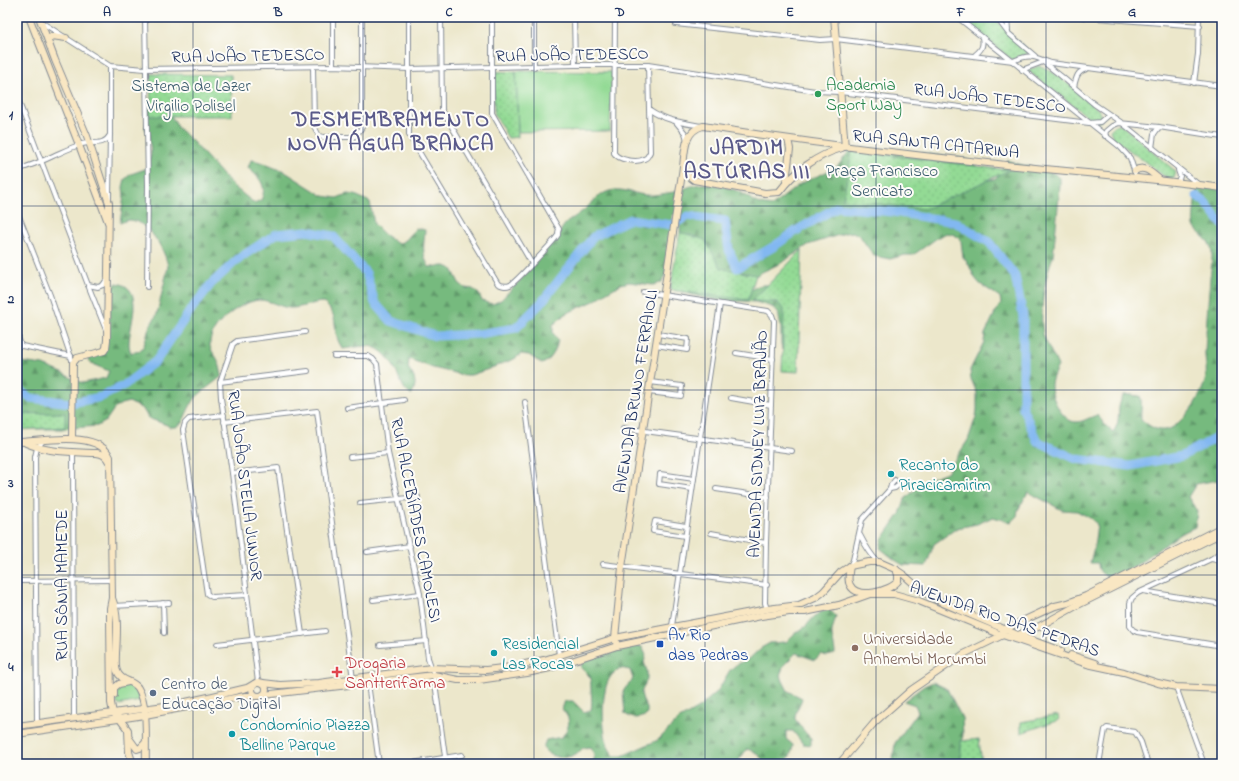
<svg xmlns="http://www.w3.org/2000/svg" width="1239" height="781" font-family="'Indie Flower',sans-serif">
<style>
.grass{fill:#93da94;stroke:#578479}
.forest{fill:url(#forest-firs);stroke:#48746e}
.park{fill:url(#park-dots);stroke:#578479}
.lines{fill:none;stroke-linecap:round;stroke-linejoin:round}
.river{stroke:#82b8f1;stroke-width:9}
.street-casing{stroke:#848b94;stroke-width:6}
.secondary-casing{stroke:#848b94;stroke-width:8}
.street{stroke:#fff;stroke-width:4}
.secondary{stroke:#f9e7c3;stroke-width:6}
.grid{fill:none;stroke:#1b2f5e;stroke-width:1;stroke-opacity:0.55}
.leisure-dot{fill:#2e9e5b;stroke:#fdfcf7;stroke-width:1.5}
.culture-dot{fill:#0f9aa8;stroke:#fdfcf7;stroke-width:1.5}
.transit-dot{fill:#1a4fb4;stroke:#fdfcf7;stroke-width:1.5}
.education-dot{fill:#8d6e63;stroke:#fdfcf7;stroke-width:1.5}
.health-dot{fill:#e0444e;stroke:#fdfcf7;stroke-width:1.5}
.service-dot{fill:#5c6f8a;stroke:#fdfcf7;stroke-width:1.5}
.labels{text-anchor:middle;stroke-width:4;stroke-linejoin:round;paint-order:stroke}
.street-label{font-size:17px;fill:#1b2f5e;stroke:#fdfcf7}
.leisure-label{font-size:17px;fill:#27864d;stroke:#fdfcf7;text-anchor:start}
.park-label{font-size:17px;fill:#395a6c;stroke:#fdfcf7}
.culture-label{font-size:17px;fill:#0d838f;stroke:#fdfcf7;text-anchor:start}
.transit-label{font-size:17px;fill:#164399;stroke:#fdfcf7;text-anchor:start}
.education-label{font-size:17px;fill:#785e54;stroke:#fdfcf7;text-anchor:start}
.health-label{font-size:17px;fill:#be3a42;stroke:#fdfcf7;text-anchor:start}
.service-label{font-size:17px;fill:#4e5e75;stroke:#fdfcf7;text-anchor:start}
.district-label{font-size:21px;font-weight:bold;letter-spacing:1px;fill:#5a5a8a;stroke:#fdfcf7}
.neatline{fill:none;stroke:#1b2f5e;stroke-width:1.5}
.grid-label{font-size:13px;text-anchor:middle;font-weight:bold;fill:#1b2f5e}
</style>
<defs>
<pattern id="forest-firs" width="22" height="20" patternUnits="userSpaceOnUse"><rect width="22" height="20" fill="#76ba7e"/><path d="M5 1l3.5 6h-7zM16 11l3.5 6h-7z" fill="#60986a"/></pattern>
<pattern id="park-dots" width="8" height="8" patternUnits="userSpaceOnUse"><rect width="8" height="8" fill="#93da94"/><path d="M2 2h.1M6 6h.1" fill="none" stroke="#7ebb82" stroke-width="1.8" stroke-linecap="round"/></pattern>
</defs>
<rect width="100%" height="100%" fill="#fdfcf7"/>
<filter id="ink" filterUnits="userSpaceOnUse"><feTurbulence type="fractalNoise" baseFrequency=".025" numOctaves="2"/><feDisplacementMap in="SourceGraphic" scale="8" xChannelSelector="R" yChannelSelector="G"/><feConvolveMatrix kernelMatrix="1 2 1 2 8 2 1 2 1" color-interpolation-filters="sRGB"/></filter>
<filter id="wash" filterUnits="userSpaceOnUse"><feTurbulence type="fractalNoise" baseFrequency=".012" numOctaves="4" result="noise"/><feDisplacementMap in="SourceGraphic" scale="16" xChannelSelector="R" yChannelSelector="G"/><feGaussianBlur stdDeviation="0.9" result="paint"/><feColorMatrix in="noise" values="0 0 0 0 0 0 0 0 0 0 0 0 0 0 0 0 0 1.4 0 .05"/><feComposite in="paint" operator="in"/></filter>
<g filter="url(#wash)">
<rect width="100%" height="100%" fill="#ece7cb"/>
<g class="grass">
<polygon points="516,71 612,72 610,131 518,132"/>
<path d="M129,685C136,689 138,693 139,701L118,705C114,694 114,686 129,685Z"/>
</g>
<g class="forest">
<path d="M153,98L171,116L179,129L192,141L233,186L254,203L261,200C268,186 259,177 248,168L251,160C263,161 271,168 282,170L323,196L337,198L347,194L355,195L370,202L374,224L385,235L398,244L406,240L416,228L425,230C424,245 421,253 429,267L445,266L452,269L459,283L465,288L473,289L479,294L482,301L493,304L501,300L523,277L559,234C565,221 570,221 580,213C592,205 599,191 615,190C628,189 641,197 654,195C661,194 670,193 678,191C686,188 697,183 707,184C719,185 731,188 742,193C747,196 752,201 757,203C762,205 767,205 772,206L800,184L837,167L847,154L853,149L912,151L935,155L960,157L975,163L978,171L979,178C1002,185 996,172 1008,160C1013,162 1018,164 1023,165C1037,169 1049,168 1060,178V186L1053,257C1045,274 1038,319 1044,337C1048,347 1054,356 1058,366C1055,372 1051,379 1051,386C1051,398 1063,422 1076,422C1083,422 1090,417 1097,415C1103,421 1106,428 1113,432C1123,420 1114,408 1124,395H1131L1140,396C1143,404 1140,411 1141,419C1152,429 1165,436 1178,423C1191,411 1200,398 1205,381C1208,372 1205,362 1205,353C1206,328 1208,303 1210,278C1211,268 1214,254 1210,245C1207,238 1197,233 1194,226C1192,222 1196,193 1197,188L1222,187V487L1218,480L1196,484L1188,497L1197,511L1195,527L1180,534L1129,570L1114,579C1104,575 1098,574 1098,563H1090L1094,547L1097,524L1090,518L1077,511L1062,510L1028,492L1018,510L1017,516L1011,522L993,517L977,524L957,528L934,544L926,566L903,565L895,560L880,548L882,540L900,514L905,499L926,480L947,472L968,440L976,417L977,409V393L971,379L970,370L984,342L985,334L995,313L1001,304L1000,297L980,284L975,278L968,263L963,257L961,241L955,235L947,233L940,236L913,255H905L890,259L874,256L860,236L853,232L845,233L808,245L781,263L760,273L747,282L746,293C765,280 771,284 789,296V348L782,350L781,343V327L778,312L772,307L756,302L740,301L733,303L701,297L670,289L688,255L680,231L681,216L673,214L671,222L672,230L665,276L661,283L653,285L629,282L621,284L607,292L594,301L565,314L553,325V333L558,340C556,350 552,360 542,364L529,355L521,354L514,359L486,370L471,375H463L433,368L409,359L408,368C415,377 418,385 411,395C404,390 403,386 399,378C394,364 382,345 365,346C357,347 350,348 343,349C329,331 343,316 322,302C312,303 301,308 291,308C281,308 271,300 259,300C242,301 211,324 210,342C209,351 215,353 218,361C220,365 221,371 222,376L197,396L190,406L182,423L176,427H169L167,425L148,418L143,409L129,402L121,404L114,409L105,422L97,426L62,429H17V360L21,362L43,365L60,372L75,380L83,383L106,378L109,371L92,364L87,358L100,350L106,345L110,288L117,283C146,288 129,325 129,344C129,347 130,350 131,353L140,351L144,345L149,328L157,314L168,267C166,251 148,220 129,220C126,220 123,222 120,223L124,196L123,187L125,179L131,174L148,168L151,152L149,137L145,128L149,105Z"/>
<path d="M830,610L836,616C835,621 833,626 832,631C831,639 835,646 835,654L827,656L821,654L815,660L796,653L784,665L780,675L788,691L802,698C800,706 795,710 795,719L805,732L811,738V745L803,744L793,731H786V739L793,745C790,763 783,765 767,764L755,752L747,749L736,764H594V755L591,747L583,748C573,760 553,761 543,748L546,740L562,737C570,725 572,721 562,709L565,701H573L584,712L591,710C593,699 590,689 591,678L581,668L582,660L605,651H612L634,644L642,647L646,655L644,662L647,671V679L641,693L643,701L647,708V715C638,719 633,719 625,714L623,691L633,679L630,670L620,668C616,671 612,674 609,679C601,693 602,727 607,743C608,748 611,752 614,756H622L658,740L678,720L700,707L711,697L717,692L730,670L736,665L750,658L761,648L770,643L786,642L794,634L805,627L815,616L822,611Z"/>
<polygon points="933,682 947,689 962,718 963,734 959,764 897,764 893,759 895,743 918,712 915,705 904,701 924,686"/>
</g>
<g class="park">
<polygon points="960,17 992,17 1029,51 1027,54 1012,60"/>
<path d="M1038,66C1051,66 1088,101 1100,111L1102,119L1096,123L1028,71Z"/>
<polygon points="516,71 518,137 508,138 494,113 494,72"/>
<polygon points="151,74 231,75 232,116 150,116"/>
<polygon points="1119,124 1125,128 1174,170 1176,173 1174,178 1168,179 1113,138 1110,130 1113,127"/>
<polygon points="852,151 1009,170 925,209 843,200"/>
<polygon points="680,232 705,240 721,268 756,275 748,300 670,290"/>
<polygon points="802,250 798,372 782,371 784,309 777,302 752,301"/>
<polygon points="65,413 65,427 17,430 17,414"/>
<polygon points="1058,715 1059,720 1021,733 1021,722"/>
<polygon points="979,739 982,764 963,764 961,760 961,741"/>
</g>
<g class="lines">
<g class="river">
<polyline points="1197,196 1205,202 1222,224"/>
<polyline points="17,389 30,398 71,403 101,397 123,386 156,361 190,311 211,284 238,259 276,234 307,231 333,236 366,273 375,303 391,321 435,336 478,334 516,328 541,303 593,237 630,219 672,225 688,216 725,221 729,250 737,268 773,247 796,231 837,207 893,212 955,222 989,242 1015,276 1023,316 1023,409 1037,441 1076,459 1130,466 1182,456 1222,435"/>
</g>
</g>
</g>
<g filter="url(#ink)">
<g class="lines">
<defs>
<g id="street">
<polyline points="145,17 148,185 147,287"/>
<polyline points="333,17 333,66"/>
<path d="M409,17V135L498,284C503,286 506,287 510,285C515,283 555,240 558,235C558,233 558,231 559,229L492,113V17"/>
<polyline points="441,17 442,110 532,264"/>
<polyline points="534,17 534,67"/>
<polyline points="574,17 575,65"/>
<path d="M615,17L614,153C618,160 637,163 644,159C648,158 648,155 650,152L648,65"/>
<polyline points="957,17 1120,147 1130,158 1135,173"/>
<polyline points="996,17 1008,33 1035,56"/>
<polyline points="1007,17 1008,31"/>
<polyline points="1083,17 1200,26"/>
<polyline points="41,22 110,66 145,69 333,66 409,69 575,65 648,65 815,91 840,92 1089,123 1100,122 1108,115"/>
<path d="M676,24L820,40L836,39L1013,61C1032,53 1033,57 1051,63L1222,86"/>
<path d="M974,56C981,50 984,47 982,37"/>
<polyline points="1042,61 1061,76 1094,104 1122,123 1198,184"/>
<polyline points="313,67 314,126 319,136 323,137 354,137 358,133 362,127 362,17"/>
<polyline points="1022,70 1043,62"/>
<polyline points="1194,83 1198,54 1199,17"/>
<path d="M1074,87C1076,78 1077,71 1087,69"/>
<polyline points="17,97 88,285 106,330"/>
<path d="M650,110C666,121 683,123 702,126"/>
<polyline points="676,122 685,133 687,140"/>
<polyline points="1105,136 1106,131 1112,126 1119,123 1159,127 1222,137"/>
<polyline points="1152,148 1154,134 1159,127"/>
<path d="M17,170C29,166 41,162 53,156C62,152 72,147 82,144C93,141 103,147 110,135"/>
<polyline points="1178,182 1180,176 1178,170"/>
<polyline points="109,199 110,133 110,66"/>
<polyline points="17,211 50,295 73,363"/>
<polyline points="88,285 98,287 103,285 107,279"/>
<polyline points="643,292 768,311 772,315 774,321 766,543 765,603 767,609"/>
<polyline points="17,333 21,346"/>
<polyline points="17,345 71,356"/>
<polyline points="656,345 687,350 688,339 658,334"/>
<polyline points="736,353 773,359"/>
<polyline points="334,356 368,356 373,359 377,364 388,453 420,594 428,658 434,675 446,764"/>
<polyline points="220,382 308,371"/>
<polyline points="649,392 681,396 682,386 650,382"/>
<polyline points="731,398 771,405"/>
<polyline points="525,402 559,655"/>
<polyline points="347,408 404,400"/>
<polyline points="224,415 189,419 185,423 183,430 207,594 212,597 247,595"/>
<polyline points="224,422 317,411 353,679"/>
<polyline points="623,428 792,451"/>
<polyline points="73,452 74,717"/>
<polyline points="350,457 388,453"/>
<polyline points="232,473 278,468 302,634"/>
<polyline points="895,480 891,485 890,489 895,488 900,484"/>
<polyline points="692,489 659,484 660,474 694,479"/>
<polyline points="716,489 768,497"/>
<polyline points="360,503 418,497"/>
<polyline points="711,533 766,543"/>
<path d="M860,535C865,545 870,554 878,562"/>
<polyline points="685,536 653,531 655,521 686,526"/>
<polyline points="367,552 410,546"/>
<polyline points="1222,552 1211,559 1138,593 1132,598 1130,603 1130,626 1133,630 1137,632 1222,646"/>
<polyline points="1211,559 1222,561"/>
<polyline points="603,564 767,585"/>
<polyline points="850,566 853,560 862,520 890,489"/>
<polyline points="17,581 111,580"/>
<polyline points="1143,591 1222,604"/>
<polyline points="373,600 420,594"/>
<polyline points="163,603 164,633"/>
<polyline points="113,606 169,603"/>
<polyline points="672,626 720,304"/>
<polyline points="217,644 325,631"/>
<polyline points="380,645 427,641"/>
<polyline points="258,682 232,473 221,398 220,382 233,344 237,341 305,332"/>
<polyline points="368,683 379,764"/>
<polyline points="1176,687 1204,764"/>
<polyline points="37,723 35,457 37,448 43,441"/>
<polyline points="406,764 462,755"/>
<polyline points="1099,764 1105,730 1107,728 1135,732 1141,742 1148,764"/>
</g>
<g id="secondary">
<polyline points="29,17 79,145 108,222"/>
<polyline points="39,17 55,60 87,136 109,203 107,340 106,348 104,351 77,358 73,363 72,439"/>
<polyline points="834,17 845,147"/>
<polyline points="48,40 52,36 66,38"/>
<path d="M683,168L685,173L694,180L765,193L779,192C794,172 817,155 842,148"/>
<path d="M1135,171C1144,164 1153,174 1160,180"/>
<polyline points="786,182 790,149 788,139"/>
<path d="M17,442C41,442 98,429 110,457L112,598L110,608V619L111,703L113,713L119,718L128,730L129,752L133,764"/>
<path d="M26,443C49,453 72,452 97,453C103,454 106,456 109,462"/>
<path d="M850,566C849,573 847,580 850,585C857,600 891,591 898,581V575L896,569"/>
<path d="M112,598C119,615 117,635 116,653C116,659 115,666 117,671C121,682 133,680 138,688C149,705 145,744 146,764"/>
<polyline points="1003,630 1055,606 1068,603 1086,596 1222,527"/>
<polyline points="1018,635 1038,627 1076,606 1222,533"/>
<path d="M617,646L615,638L622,567L683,167C685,150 684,131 703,126C798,141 893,153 988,163C1066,172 1144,177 1222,188"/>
<polyline points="1071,655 1095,663"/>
<circle cx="259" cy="689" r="7"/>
<polyline points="263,683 280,685 319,683 431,668 486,670 511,667 544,660 615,638 767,609 799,605 815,598 823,592 841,572 850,566 869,562 879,562 895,569 904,575 922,591 943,603 1018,635 1061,651"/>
<polyline points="114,695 114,688 119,684 128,682"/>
<polyline points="263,695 434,675 458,680 479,680 527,673 550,668 617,646 761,616 789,612 805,612 839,605 870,594 894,594 919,601 997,633 1087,664 1124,672 1158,683 1176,687 1222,689"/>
<polyline points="17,726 172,705 213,696 247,688 254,684"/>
<polyline points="17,734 145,715 245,696 256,696"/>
<polyline points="129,738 137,749 140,748 145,743"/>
<polyline points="839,764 875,722 911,690 964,654 1003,635"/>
</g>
</defs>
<use href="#street" class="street-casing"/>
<use href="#secondary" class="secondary-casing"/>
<use href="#street" class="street"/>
<use href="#secondary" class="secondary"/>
</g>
</g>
<path class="grid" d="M193,17V764M363,17V764M534,17V764M705,17V764M876,17V764M1046,17V764M17,206H1222M17,390H1222M17,575H1222"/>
<circle class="leisure-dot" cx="818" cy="94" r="4"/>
<g class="culture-dot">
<circle cx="891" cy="474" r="4"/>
<circle cx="494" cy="653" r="4"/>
<circle cx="232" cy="734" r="4"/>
</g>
<rect class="transit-dot" x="656" y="640" width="8" height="8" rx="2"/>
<circle class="education-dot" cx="855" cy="648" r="4"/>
<path class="health-dot" d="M335 666h4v4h4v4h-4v4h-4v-4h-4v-4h4z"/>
<circle class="service-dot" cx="153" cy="693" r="4"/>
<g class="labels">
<g class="street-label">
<text transform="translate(572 54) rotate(-1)" y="6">RUA JOÃO TEDESCO</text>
<text transform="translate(248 55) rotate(-1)" y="6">RUA JOÃO TEDESCO</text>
<text transform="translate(990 97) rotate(7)" y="6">RUA JOÃO TEDESCO</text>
<text transform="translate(936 143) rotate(6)" y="6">RUA SANTA CATARINA</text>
<text transform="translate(635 391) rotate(-81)" y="6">AVENIDA BRUNO FERRAIOLI</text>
<text transform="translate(757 444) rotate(-88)" y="6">AVENIDA SIDNEY LUIZ BRAJÃO</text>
<text transform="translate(246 485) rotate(83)" y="6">RUA JOÃO STELLA JUNIOR</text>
<text transform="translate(417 520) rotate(79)" y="6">RUA ALCEBÍADES CAMOLESI</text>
<text transform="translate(61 585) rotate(-90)" y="6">RUA SÔNIA MAMEDE</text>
<text transform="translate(1005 618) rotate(19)" y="6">AVENIDA RIO DAS PEDRAS</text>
</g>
<g class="leisure-label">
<text x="826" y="90">Academia<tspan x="826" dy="20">Sport Way</tspan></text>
</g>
<g class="park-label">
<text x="191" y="91">Sistema de Lazer<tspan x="191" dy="20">Virgilio Polisel</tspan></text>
<text x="882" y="176">Praça Francisco<tspan x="882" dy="20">Senicato</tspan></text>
</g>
<g class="culture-label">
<text x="899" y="470">Recanto do<tspan x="899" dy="20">Piracicamirim</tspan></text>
<text x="502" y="649">Residencial<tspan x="502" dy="20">Las Rocas</tspan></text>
<text x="240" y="730">Condomínio Piazza<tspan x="240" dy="20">Belline Parque</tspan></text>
</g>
<g class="transit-label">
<text x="668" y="640">Av Rio<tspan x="668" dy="20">das Pedras</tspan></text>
</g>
<g class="education-label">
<text x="863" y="644">Universidade<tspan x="863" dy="20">Anhembi Morumbi</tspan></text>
</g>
<g class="health-label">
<text x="345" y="668">Drogaria<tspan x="345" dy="20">Santterifarma</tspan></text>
</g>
<g class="service-label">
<text x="161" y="689">Centro de<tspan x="161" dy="20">Educação Digital</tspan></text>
</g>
<g class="district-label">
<text x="391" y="126">DESMEMBRAMENTO<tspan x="391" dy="24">NOVA ÁGUA BRANCA</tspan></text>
<text x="747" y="154">JARDIM<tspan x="747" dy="24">ASTÚRIAS III</tspan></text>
</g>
</g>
<rect width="1239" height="781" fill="none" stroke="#fdfcf7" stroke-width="44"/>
<rect x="22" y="22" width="1195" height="737" class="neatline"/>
<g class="grid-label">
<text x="107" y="16">A</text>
<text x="278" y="16">B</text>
<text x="449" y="16">C</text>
<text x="620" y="16">D</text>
<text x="790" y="16">E</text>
<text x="961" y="16">F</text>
<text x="1132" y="16">G</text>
<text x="11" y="119">1</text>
<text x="11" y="303">2</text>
<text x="11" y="487">3</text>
<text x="11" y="671">4</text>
</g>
</svg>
